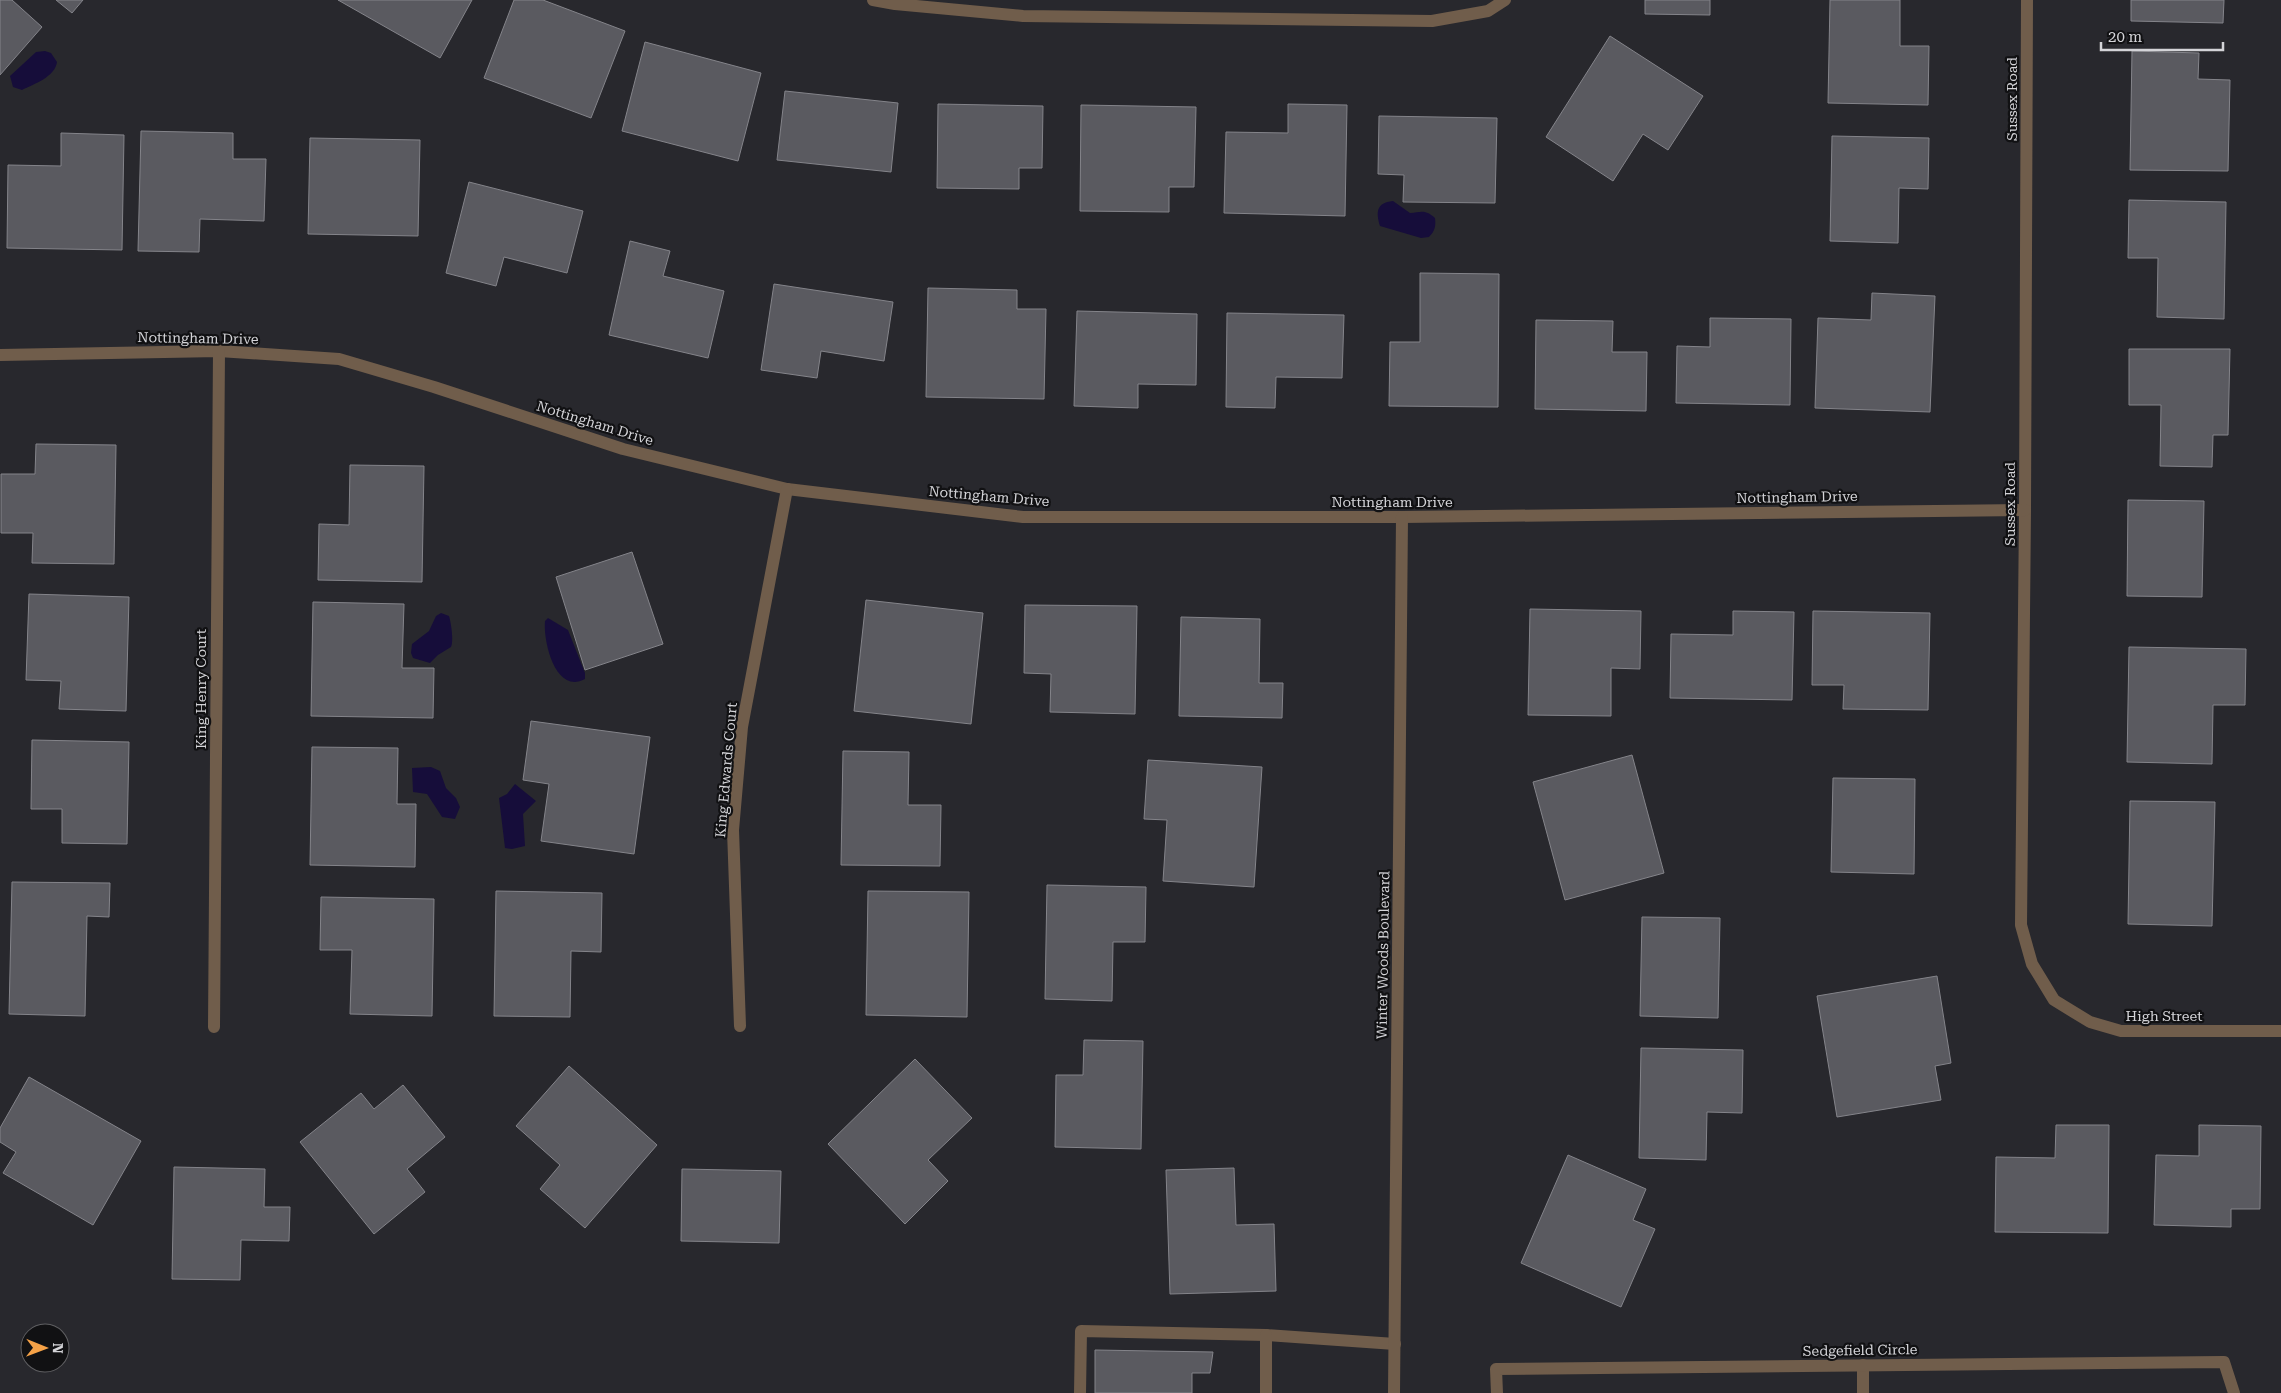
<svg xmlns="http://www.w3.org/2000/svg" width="2281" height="1393" font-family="'Roboto Serif',serif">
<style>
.water{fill:#160d3a}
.building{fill:#5a5a60;stroke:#84848a}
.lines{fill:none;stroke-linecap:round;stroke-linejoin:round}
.minor{stroke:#705d4b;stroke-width:12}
.labels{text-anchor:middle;stroke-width:4.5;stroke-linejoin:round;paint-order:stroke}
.street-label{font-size:14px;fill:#d4d4d8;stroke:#111113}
</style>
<rect width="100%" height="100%" fill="#28282d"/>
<g class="water">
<path d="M45,51L51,53L57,62C55,77 34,84 22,90L13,87L10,76L36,52Z"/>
<path d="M1393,201L1410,213C1421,212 1425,209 1435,218C1436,226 1435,231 1429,237L1421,238L1380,226C1376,212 1376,203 1393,201Z"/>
<path d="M441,613L449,616C451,622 454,642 451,647L438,655L430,663L413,658L411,653L412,644L429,631L436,616Z"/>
<path d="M548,618L568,630L585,673V679C555,695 543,641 545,621Z"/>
<polygon points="431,767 440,771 446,788 456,798 460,807 455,819 442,817 427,794 413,792 412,768"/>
<polygon points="515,784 536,801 523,814 525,846 512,849 505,848 499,798 507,794"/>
</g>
<g class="building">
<polygon points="0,0 12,0 42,27 0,75"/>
<polygon points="56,0 83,0 72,13"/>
<polygon points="338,0 472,0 440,58"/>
<polygon points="514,0 543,0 625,31 591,118 484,78"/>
<polygon points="1645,0 1710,0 1710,15 1645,14"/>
<polygon points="1830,0 1900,0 1900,46 1929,46 1928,105 1828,103"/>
<polygon points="2131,0 2224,0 2223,23 2131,21"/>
<polygon points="1610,36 1703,96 1668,150 1643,134 1613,181 1546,137"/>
<polygon points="645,42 761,73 738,161 622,131"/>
<polygon points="2132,51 2199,53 2198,79 2230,80 2228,171 2130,170"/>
<polygon points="785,91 898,103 891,172 777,160"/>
<polygon points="938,104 1043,106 1042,168 1019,168 1019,189 937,188"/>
<polygon points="1288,104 1347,105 1345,216 1224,213 1226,132 1288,133"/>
<polygon points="1081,105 1196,107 1194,187 1169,187 1169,212 1080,211"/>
<polygon points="1379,116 1497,118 1495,203 1403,202 1404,175 1378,174"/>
<polygon points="141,131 233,133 233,159 266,159 264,221 200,219 199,252 138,251"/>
<polygon points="61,133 124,135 122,250 7,248 8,165 61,166"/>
<polygon points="1832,136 1929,138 1928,189 1899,188 1898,243 1830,241"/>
<polygon points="310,138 420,140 418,236 308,234"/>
<polygon points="469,182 583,211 567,273 504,257 496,286 446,273"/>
<polygon points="2129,200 2226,202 2224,319 2157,317 2158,258 2128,258"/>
<polygon points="630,241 670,251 663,276 724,291 708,358 609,335"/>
<polygon points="1420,273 1499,274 1498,407 1389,406 1390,342 1420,342"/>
<polygon points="774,284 893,302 884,361 821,351 817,378 761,370"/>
<polygon points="928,288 1017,290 1017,309 1046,309 1044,399 926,397"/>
<polygon points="1872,293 1935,296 1930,412 1815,408 1818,318 1871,320"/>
<polygon points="1077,311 1197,314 1196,385 1138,384 1138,408 1074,406"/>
<polygon points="1227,313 1344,315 1342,378 1276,377 1275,408 1226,407"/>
<polygon points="1710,318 1791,319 1790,405 1676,403 1677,346 1710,347"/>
<polygon points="1536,320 1613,321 1612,352 1647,352 1646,411 1535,409"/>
<polygon points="2129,349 2230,349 2228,435 2213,435 2212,467 2160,466 2161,405 2129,405"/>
<polygon points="36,444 116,445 114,564 32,563 33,533 1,533 1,474 35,474"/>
<polygon points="350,465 424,466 422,582 318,580 319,524 349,525"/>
<polygon points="2128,500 2204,501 2202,597 2127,596"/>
<polygon points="632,552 663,644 585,670 556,577"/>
<polygon points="29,594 129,597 126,711 59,709 61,681 26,680"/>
<polygon points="866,600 983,613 971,724 854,711"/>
<polygon points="313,602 404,604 402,668 434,668 433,718 311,716"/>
<polygon points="1025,605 1137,606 1135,714 1050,712 1051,674 1024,673"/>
<polygon points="1530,609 1641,611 1640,669 1611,668 1611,716 1528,715"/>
<polygon points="1733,611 1794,612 1792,700 1670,698 1671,634 1733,635"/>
<polygon points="1813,611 1930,613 1928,710 1843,709 1844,685 1812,685"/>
<polygon points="1181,617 1260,619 1259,683 1283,683 1282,718 1179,716"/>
<polygon points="2129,647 2246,649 2245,705 2213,705 2212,764 2127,762"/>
<polygon points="531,721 650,737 634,854 541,841 549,784 523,780"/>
<polygon points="32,740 129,742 127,844 62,843 62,809 31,809"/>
<polygon points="312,747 398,748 397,804 416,804 415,867 310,865"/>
<polygon points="843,751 909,752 908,805 941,805 940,866 841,865"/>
<polygon points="1632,755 1664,873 1565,900 1533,782"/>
<polygon points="1148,760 1262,767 1254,887 1163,881 1167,820 1144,819"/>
<polygon points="1833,778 1915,779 1914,874 1831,872"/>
<polygon points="2130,801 2215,802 2212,926 2128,924"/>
<polygon points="12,882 110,883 109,917 87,916 85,1016 9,1014"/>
<polygon points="1047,885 1146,887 1145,942 1113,942 1112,1001 1045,999"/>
<polygon points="496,891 602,893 601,952 571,951 570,1017 494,1016"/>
<polygon points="868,891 969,892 967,1017 866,1015"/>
<polygon points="321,897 434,899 432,1016 350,1014 352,950 320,950"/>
<polygon points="1642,917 1720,918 1718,1018 1640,1016"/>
<polygon points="1937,976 1951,1063 1935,1066 1941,1100 1837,1117 1817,996"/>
<polygon points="1084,1040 1143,1041 1141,1149 1055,1147 1056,1075 1083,1075"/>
<polygon points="1641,1048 1743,1050 1742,1113 1707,1112 1706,1160 1639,1158"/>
<polygon points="915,1059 972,1118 928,1160 948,1181 905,1224 828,1144"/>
<polygon points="569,1066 657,1145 585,1228 540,1189 560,1165 516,1126"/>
<polygon points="29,1077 141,1141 93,1225 3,1173 16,1152 0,1142 0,1128"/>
<polygon points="403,1085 445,1137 407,1169 425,1192 374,1234 300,1142 361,1093 374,1109"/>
<polygon points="2056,1125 2109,1125 2108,1233 1995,1232 1996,1157 2055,1158"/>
<polygon points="2199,1125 2261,1126 2260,1209 2231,1209 2231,1227 2154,1225 2156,1155 2199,1156"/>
<polygon points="1568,1155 1646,1189 1633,1220 1655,1229 1621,1307 1521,1263"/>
<polygon points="174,1167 265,1169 264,1207 290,1207 289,1241 241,1240 240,1280 172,1279"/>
<polygon points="1234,1168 1236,1225 1274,1224 1276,1291 1170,1294 1166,1170"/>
<polygon points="682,1169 781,1171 779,1243 681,1241"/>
<polygon points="1095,1350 1213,1352 1210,1373 1192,1373 1192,1393 1095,1393"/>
</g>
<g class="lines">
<g class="minor">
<polyline points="873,0 895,4 1023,16 1432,21 1488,11 1505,0"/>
<polyline points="2027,0 2025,510 2021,925 2032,964 2054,1000 2090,1022 2121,1031 2281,1031"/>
<polyline points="0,355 219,351 339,359 434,387 623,449 787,489 1023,517 1402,517 2025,510"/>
<polyline points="740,1026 733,830 742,727 787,489"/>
<polyline points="214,1027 219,351"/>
<polyline points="1863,1365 1863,1393"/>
<polyline points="1080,1393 1081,1331 1266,1335 1395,1344"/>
<polyline points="1266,1393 1266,1335"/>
<polyline points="1394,1393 1402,517"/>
<polyline points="1497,1393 1496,1369 2224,1362 2234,1393"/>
</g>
</g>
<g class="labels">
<g class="street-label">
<text transform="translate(2012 99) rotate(-90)" y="5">Sussex Road</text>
<text transform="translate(198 338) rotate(1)" y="5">Nottingham Drive</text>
<text transform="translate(595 423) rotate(17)" y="5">Nottingham Drive</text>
<text transform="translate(989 496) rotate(5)" y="5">Nottingham Drive</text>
<text transform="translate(1797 497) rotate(-1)" y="5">Nottingham Drive</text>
<text x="1392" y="507">Nottingham Drive</text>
<text transform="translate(2010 504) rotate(-90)" y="5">Sussex Road</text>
<text transform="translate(201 689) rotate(-90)" y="5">King Henry Court</text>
<text transform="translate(726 770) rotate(-85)" y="5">King Edwards Court</text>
<text transform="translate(1383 955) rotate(-89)" y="5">Winter Woods Boulevard</text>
<text x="2164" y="1021">High Street</text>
<text transform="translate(1860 1350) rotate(-1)" y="5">Sedgefield Circle</text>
</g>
</g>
<g transform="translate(45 1348) rotate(91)"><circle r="24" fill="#111113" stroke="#5f5f62"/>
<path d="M0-4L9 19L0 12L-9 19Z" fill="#f6a247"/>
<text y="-8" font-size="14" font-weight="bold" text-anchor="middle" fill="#d4d4d8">N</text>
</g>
<path d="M2101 42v8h122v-8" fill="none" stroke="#d4d4d8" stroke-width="2.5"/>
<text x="2108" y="42" font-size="15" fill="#d4d4d8" stroke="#111113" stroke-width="4" paint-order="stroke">20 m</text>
</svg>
